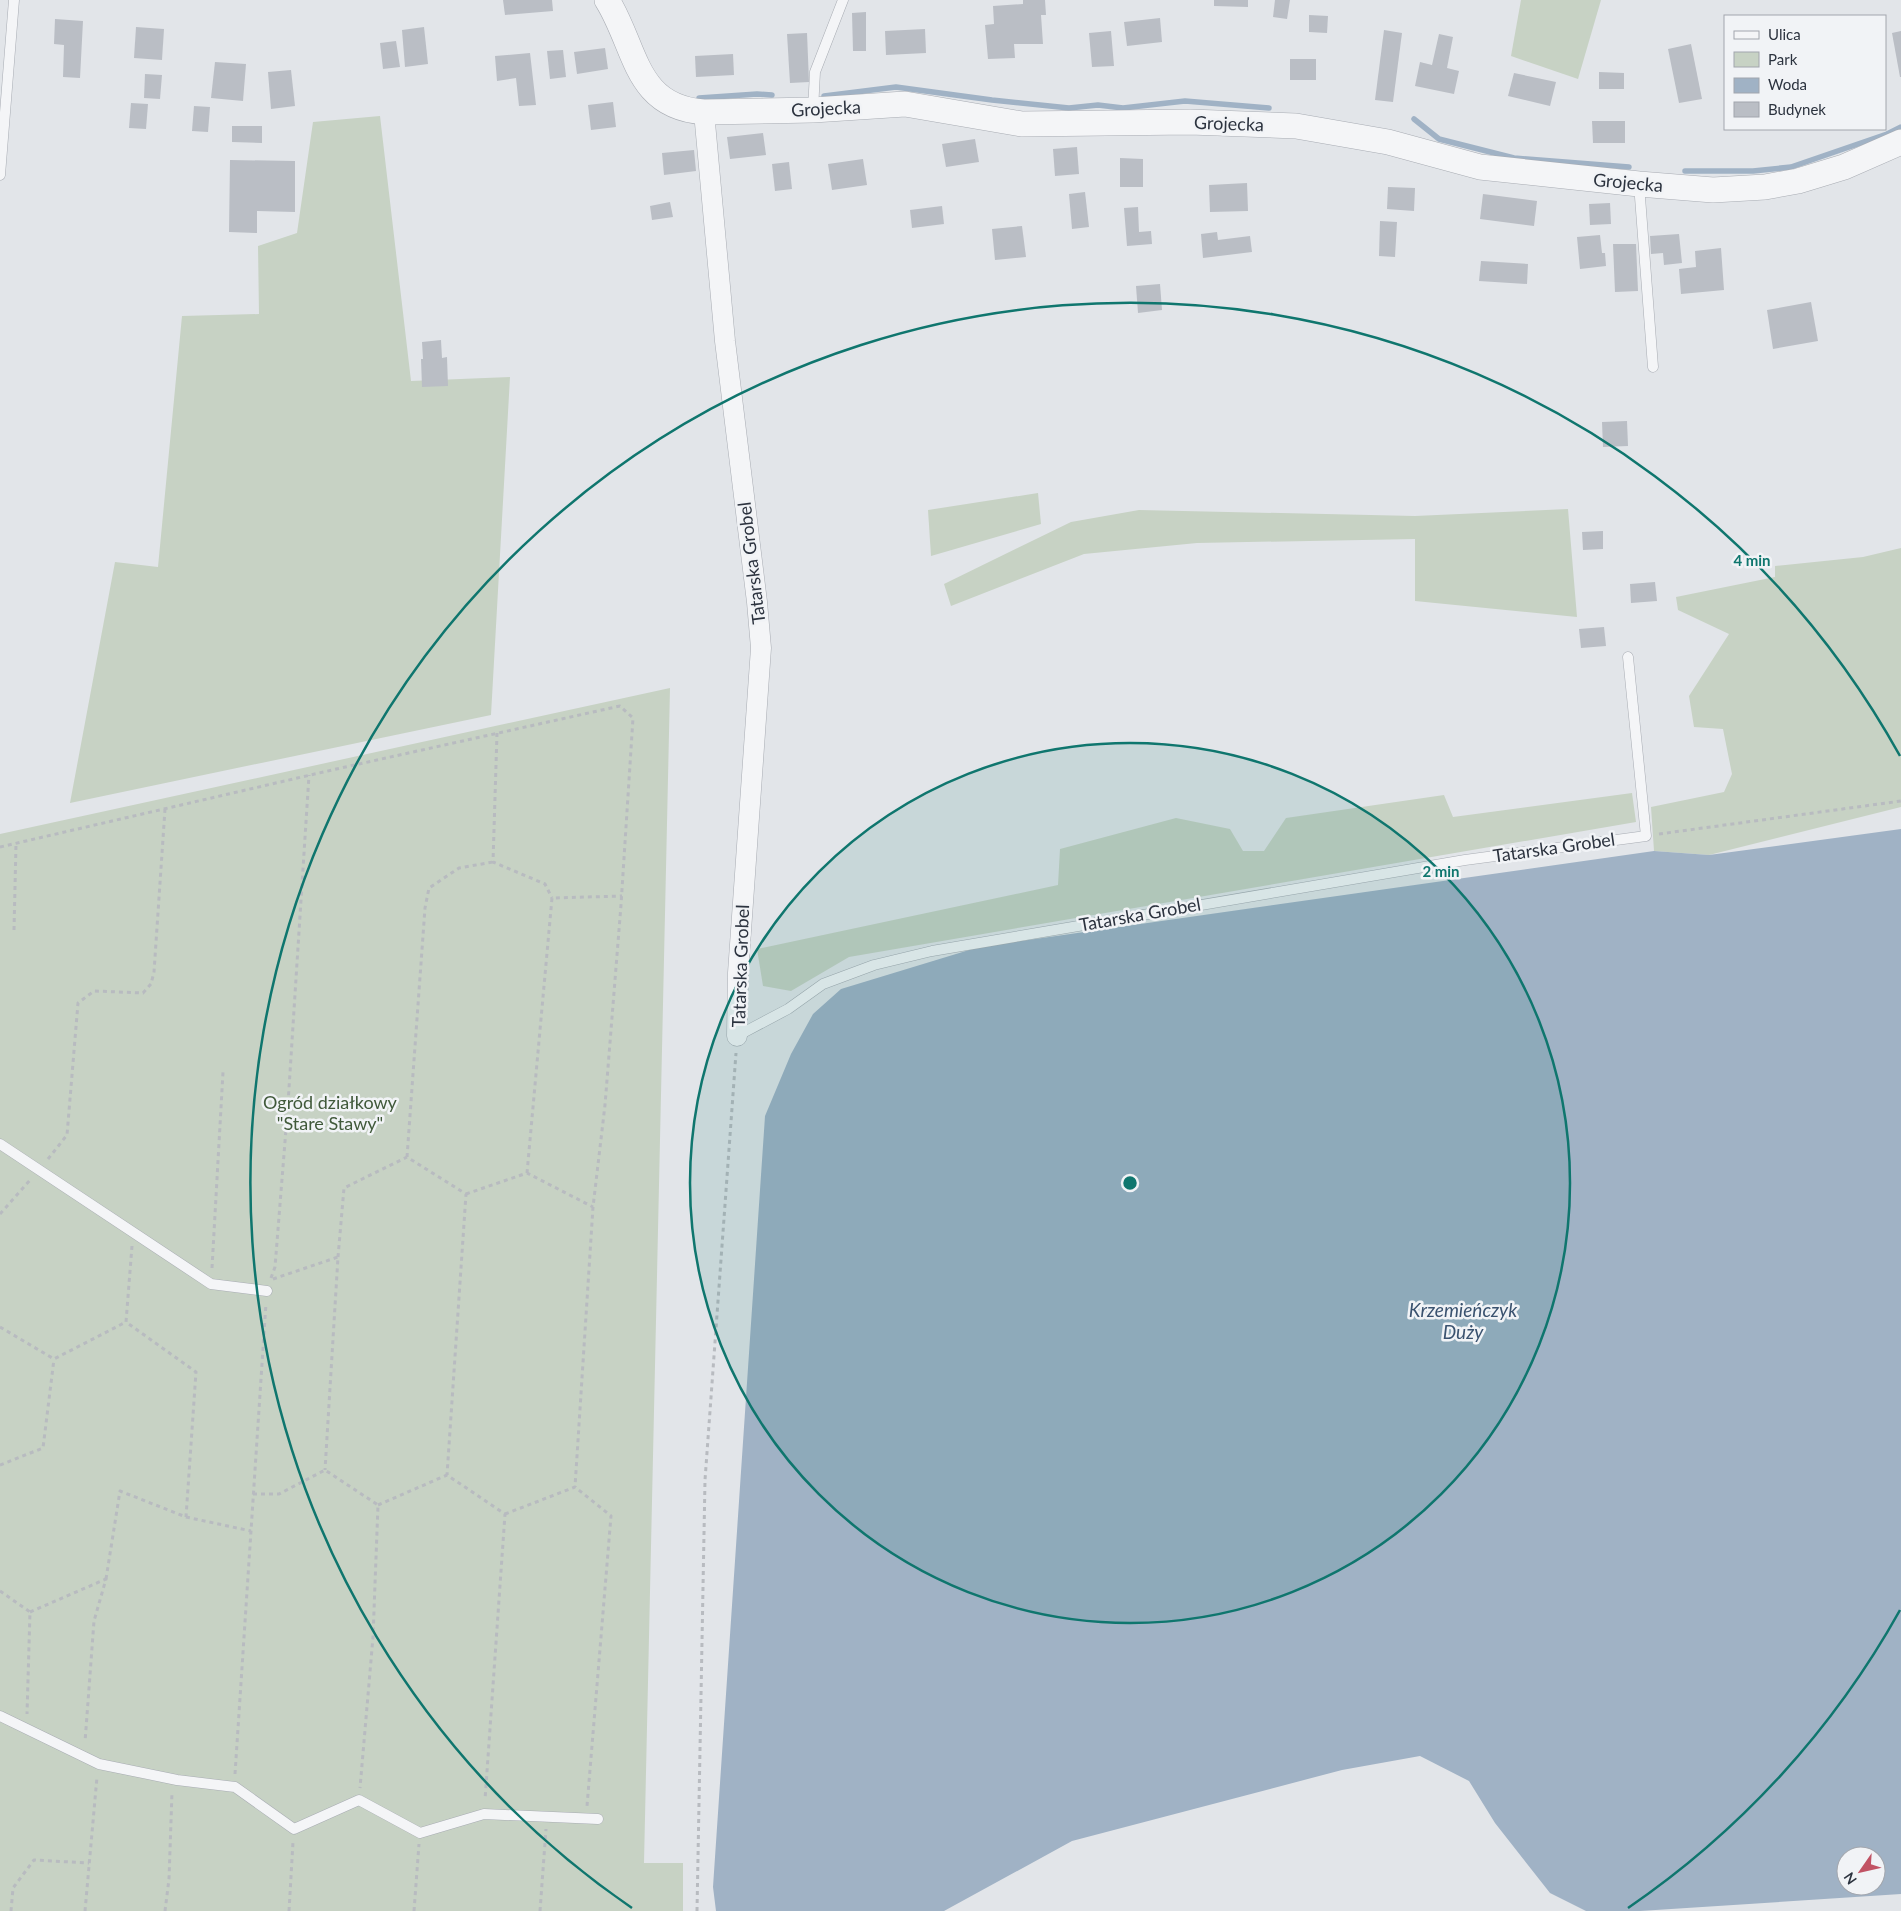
<svg xmlns="http://www.w3.org/2000/svg" width="1901" height="1911" font-family="Lato,sans-serif">
<style>
.green{fill:#c7d2c4}
.water{fill:#a0b2c5;fill-rule:evenodd}
.lines{fill:none;stroke-linecap:round;stroke-linejoin:round}
.stream{stroke:#a0b2c5;stroke-width:5.5}
.building{fill:#babec5}
.service-casing{stroke:#a8acb3;stroke-width:11}
.minor-casing{stroke:#a8acb3;stroke-width:21}
.tertiary-casing{stroke:#a8acb3;stroke-width:26}
.path{stroke:#b8bbc0;stroke-width:3;stroke-dasharray:4 4;stroke-linecap:butt}
.service{stroke:#f4f5f7;stroke-width:10}
.minor{stroke:#f4f5f7;stroke-width:20}
.tertiary{stroke:#f4f5f7;stroke-width:25}
.ring{fill:none;stroke:#0f766e;stroke-width:2.5}
.labels{text-anchor:middle;stroke-width:5;stroke-linejoin:round;paint-order:stroke}
.street-label{font-size:18px;fill:#2c333f;stroke:#f1f3f6}
.park-label{font-size:18px;fill:#40593a;stroke:#f1f3f6}
.water-label{font-size:19px;font-style:italic;fill:#3a526f;stroke:#f1f3f6}
.centre{fill:#0f766e;stroke:#f1f3f6;stroke-width:2.5}
.ring-label{font-size:15px;text-anchor:middle;font-weight:bold;fill:#0f766e;stroke:#f1f3f6;stroke-width:5;stroke-linejoin:round;paint-order:stroke}
</style>
<rect width="100%" height="100%" fill="#e2e5e9"/>
<g class="green">
<polygon points="1521,0 1601,0 1578,79 1511,56"/>
<polygon points="380,116 411,381 510,377 491,715 70,803 115,562 158,567 182,316 259,314 258,246 297,233 313,122"/>
<polygon points="1038,493 1041,524 931,556 928,510"/>
<polygon points="1568,509 1577,617 1415,601 1415,539 1197,543 1084,554 951,606 944,584 1071,522 1139,510 1415,516"/>
<polygon points="1901,548 1901,807 1709,855 1654,851 1651,807 1724,792 1732,774 1723,729 1694,727 1689,696 1729,634 1678,610 1676,597 1775,577 1775,566 1863,557"/>
<polygon points="670,688 644,1863 683,1863 683,1911 0,1911 0,834"/>
<polygon points="1632,793 1636,822 849,957 791,991 763,986 757,949 1058,885 1060,849 1176,818 1230,829 1243,851 1264,851 1286,818 1444,795 1453,817"/>
</g>
<path class="water" d="M1901,829V1894L1640,1911H1586L1550,1893L1495,1823L1469,1781L1420,1756L1342,1770L1072,1841L944,1911H716L713,1887L765,1116L791,1054L813,1014L841,989L979,947L1654,851L1709,855ZM1846,1856H1876V1886H1846Z"/>
<g class="lines">
<g class="stream">
<polyline points="824,96 896,87 992,100 1069,108 1098,105 1123,108 1185,101 1269,108"/>
<polyline points="699,98 757,94 772,95"/>
<polyline points="1414,119 1439,139 1514,158 1629,167"/>
<polyline points="1685,171 1753,171 1791,167 1887,134 1901,127"/>
</g>
</g>
<g class="building">
<polygon points="503,0 552,0 553,11 505,15"/>
<polygon points="1023,0 1045,0 1046,15 1041,15 1043,44 1014,44 1015,58 988,59 985,25 994,24 993,6 1023,4"/>
<polygon points="1214,0 1248,0 1248,7 1214,6"/>
<polygon points="1275,0 1290,0 1287,19 1273,17"/>
<polygon points="866,12 866,51 853,51 852,13"/>
<polygon points="1309,15 1328,16 1327,33 1309,32"/>
<polygon points="1160,18 1162,42 1127,46 1124,22"/>
<polygon points="55,19 83,21 80,78 63,77 64,45 54,44"/>
<polygon points="136,27 164,29 162,60 134,58"/>
<polygon points="424,27 428,64 405,67 402,30"/>
<polygon points="925,29 926,53 886,55 885,31"/>
<polygon points="1384,30 1402,33 1393,102 1375,100"/>
<polygon points="1111,31 1114,66 1092,67 1089,33"/>
<polygon points="1901,31 1901,77 1900,77 1892,33"/>
<polygon points="807,33 809,82 790,83 787,34"/>
<polygon points="1439,34 1453,37 1447,68 1459,71 1454,94 1415,86 1420,62 1432,65"/>
<polygon points="396,41 400,67 383,69 380,43"/>
<polygon points="1691,44 1702,99 1679,103 1668,49"/>
<polygon points="605,48 608,69 577,74 574,52"/>
<polygon points="563,50 566,77 550,79 547,51"/>
<polygon points="530,53 536,105 519,106 516,78 497,81 495,56"/>
<polygon points="733,54 734,75 696,77 695,56"/>
<rect x="1290" y="59" width="26" height="21"/>
<polygon points="215,62 246,64 243,101 211,98"/>
<polygon points="291,70 295,106 271,109 268,72"/>
<polygon points="1599,72 1624,73 1624,89 1599,89"/>
<polygon points="1514,73 1556,82 1550,106 1508,96"/>
<polygon points="145,74 162,75 160,99 144,98"/>
<polygon points="613,102 616,127 591,130 588,105"/>
<polygon points="131,103 148,104 146,129 129,128"/>
<polygon points="194,106 210,107 208,132 192,131"/>
<polygon points="1592,121 1625,121 1625,143 1593,143"/>
<polygon points="232,126 262,126 262,143 232,142"/>
<polygon points="763,133 766,155 730,159 727,137"/>
<polygon points="975,139 979,162 946,167 942,144"/>
<polygon points="1077,147 1079,174 1055,176 1053,149"/>
<polygon points="694,150 696,171 664,175 662,153"/>
<polygon points="1120,158 1143,159 1143,187 1120,187"/>
<polygon points="863,159 867,185 832,190 828,164"/>
<polygon points="230,160 295,161 295,212 257,211 257,233 229,232"/>
<polygon points="789,162 792,189 775,191 772,164"/>
<polygon points="1247,183 1248,211 1210,212 1209,185"/>
<polygon points="1388,187 1415,188 1414,211 1387,209"/>
<polygon points="1085,192 1089,227 1072,229 1069,194"/>
<polygon points="1483,194 1537,201 1534,226 1480,219"/>
<polygon points="670,202 673,217 652,220 650,206"/>
<polygon points="1610,203 1611,224 1590,225 1589,204"/>
<polygon points="942,206 944,224 912,228 910,210"/>
<polygon points="1138,207 1139,232 1151,231 1152,244 1127,246 1124,208"/>
<polygon points="1380,221 1397,222 1395,257 1379,256"/>
<polygon points="1022,226 1026,257 995,260 992,229"/>
<polygon points="1217,232 1218,240 1250,236 1252,252 1203,258 1201,234"/>
<polygon points="1679,234 1682,263 1664,265 1663,253 1651,254 1650,236"/>
<polygon points="1600,235 1602,253 1605,253 1606,266 1580,269 1577,237"/>
<polygon points="1613,244 1636,244 1638,291 1615,292"/>
<polygon points="1721,248 1724,290 1681,294 1679,269 1696,267 1695,251"/>
<polygon points="1481,261 1528,264 1527,284 1479,281"/>
<polygon points="1160,284 1162,310 1138,313 1136,286"/>
<polygon points="1811,302 1818,341 1773,349 1767,310"/>
<polygon points="441,340 442,358 447,357 448,386 422,387 421,359 423,359 422,342"/>
<polygon points="1627,421 1628,446 1603,447 1602,422"/>
<polygon points="1603,531 1603,549 1583,550 1582,532"/>
<polygon points="1655,582 1657,601 1631,603 1630,584"/>
<polygon points="1604,627 1606,646 1581,648 1579,629"/>
</g>
<g class="lines">
<defs>
<g id="service">
<polyline points="813,110 815,72 843,0"/>
<polyline points="0,175 14,0"/>
<polyline points="1639,184 1653,367"/>
<polyline points="737,1036 788,1009 823,984 874,965 932,951 1465,860 1646,836 1628,657"/>
<polyline points="0,1144 211,1284 267,1291"/>
<polyline points="0,1716 99,1764 177,1780 235,1787 294,1829 359,1800 420,1833 484,1814 598,1819"/>
</g>
<polyline id="minor" points="704,112 725,341 757,602 761,648 738,973 737,1036"/>
<path id="tertiary" d="M607,0C637,48 634,107 704,112L813,110L905,104L1022,124L1190,122L1296,126L1388,142L1480,167L1639,184L1713,190L1765,187L1798,181L1844,167L1901,142"/>
</defs>
<use href="#service" class="service-casing"/>
<use href="#minor" class="minor-casing"/>
<use href="#tertiary" class="tertiary-casing"/>
<g class="path">
<polyline points="497,733 493,862 545,884 552,898"/>
<polyline points="1659,834 1901,801"/>
<polyline points="0,847 332,770 620,706 633,718 621,905 605,1105 593,1207 575,1487"/>
<polyline points="14,930 16,844"/>
<polyline points="407,1157 425,908 429,888 459,868 493,862"/>
<polyline points="48,1159 67,1135 78,1003 94,991 143,993 151,984 154,972 165,809"/>
<polyline points="527,1173 552,898 622,896"/>
<polyline points="466,1194 527,1173 593,1207"/>
<polyline points="0,1214 31,1179"/>
<polyline points="132,1246 126,1322 196,1372 186,1517"/>
<polyline points="338,1257 344,1188 407,1157 466,1194 447,1475"/>
<polyline points="212,1268 223,1072"/>
<polyline points="271,1278 275,1267 288,1104 309,775"/>
<polyline points="273,1279 338,1257 325,1470"/>
<polyline points="0,1327 54,1359 126,1322"/>
<polyline points="0,1465 43,1448 54,1359"/>
<polyline points="253,1494 279,1494 325,1470 378,1505 373,1637 360,1788"/>
<polyline points="378,1505 447,1475 505,1514 485,1800"/>
<polyline points="505,1514 575,1487 611,1516 587,1806"/>
<polyline points="106,1579 120,1491 186,1517 251,1531"/>
<polyline points="0,1591 30,1612 27,1714"/>
<polyline points="30,1612 106,1579 94,1621 85,1742"/>
<polyline points="235,1774 266,1303"/>
<polyline points="11,1911 13,1888 34,1860 89,1863"/>
<polyline points="85,1911 97,1777"/>
<polyline points="165,1911 169,1879 172,1792"/>
<polyline points="289,1911 293,1842"/>
<polyline points="414,1911 419,1844"/>
<polyline points="540,1911 546,1829"/>
<polyline points="697,1911 705,1480 736,1053"/>
</g>
<use href="#service" class="service"/>
<use href="#minor" class="minor"/>
<use href="#tertiary" class="tertiary"/>
</g>
<circle cx="1130" cy="1183" r="440" fill="#0f766e" fill-opacity=".12"/>
<g class="ring">
<circle cx="1130" cy="1183" r="440"/>
<path d="M1900 1610A880 880 0 0 1 1628 1908M632 1908A880 880 0 1 1 1900 756"/>
</g>
<g class="labels">
<g class="street-label">
<text transform="translate(826 109) rotate(-3)" y="6">Grojecka</text>
<text transform="translate(1229 124) rotate(2)" y="6">Grojecka</text>
<text transform="translate(1628 183) rotate(5)" y="6">Grojecka</text>
<text transform="translate(752 563) rotate(-97)" y="6">Tatarska Grobel</text>
<text transform="translate(1554 848) rotate(-8)" y="6">Tatarska Grobel</text>
<text transform="translate(1140 915) rotate(-10)" y="6">Tatarska Grobel</text>
<text transform="translate(741 966) rotate(-88)" y="6">Tatarska Grobel</text>
</g>
<g class="park-label">
<text x="330" y="1109">Ogród działkowy<tspan x="330" dy="21">"Stare Stawy"</tspan></text>
</g>
<g class="water-label">
<text x="1463" y="1317">Krzemieńczyk<tspan x="1463" dy="22">Duży</tspan></text>
</g>
</g>
<circle cx="1130" cy="1183" r="8" class="centre"/>
<g class="ring-label">
<text x="1752" y="566">4 min</text>
<text x="1441" y="877">2 min</text>
</g>
<rect x="1724" y="15" width="162" height="115" fill="#f1f3f6" stroke="#a2a6ad"/>
<rect x="1734" y="31" width="25" height="8" fill="#f4f5f7" stroke="#a2a6ad"/>
<text x="1768" y="40" font-size="15" fill="#2c333f">Ulica</text>
<rect x="1734" y="52" width="25" height="15" fill="#c7d2c4" stroke="#a2a6ad"/>
<text x="1768" y="65" font-size="15" fill="#2c333f">Park</text>
<rect x="1734" y="78" width="25" height="15" fill="#a0b2c5" stroke="#a2a6ad"/>
<text x="1768" y="90" font-size="15" fill="#2c333f">Woda</text>
<rect x="1734" y="102" width="25" height="15" fill="#babec5" stroke="#a2a6ad"/>
<text x="1768" y="115" font-size="15" fill="#2c333f">Budynek</text>
<g transform="translate(1861 1871) rotate(236)"><circle r="24" fill="#f1f3f6" stroke="#a2a6ad"/>
<path d="M0-4L9 19L0 12L-9 19Z" fill="#c15364"/>
<text y="-8" font-size="14" font-weight="bold" text-anchor="middle" fill="#2c333f">N</text>
</g>
</svg>
